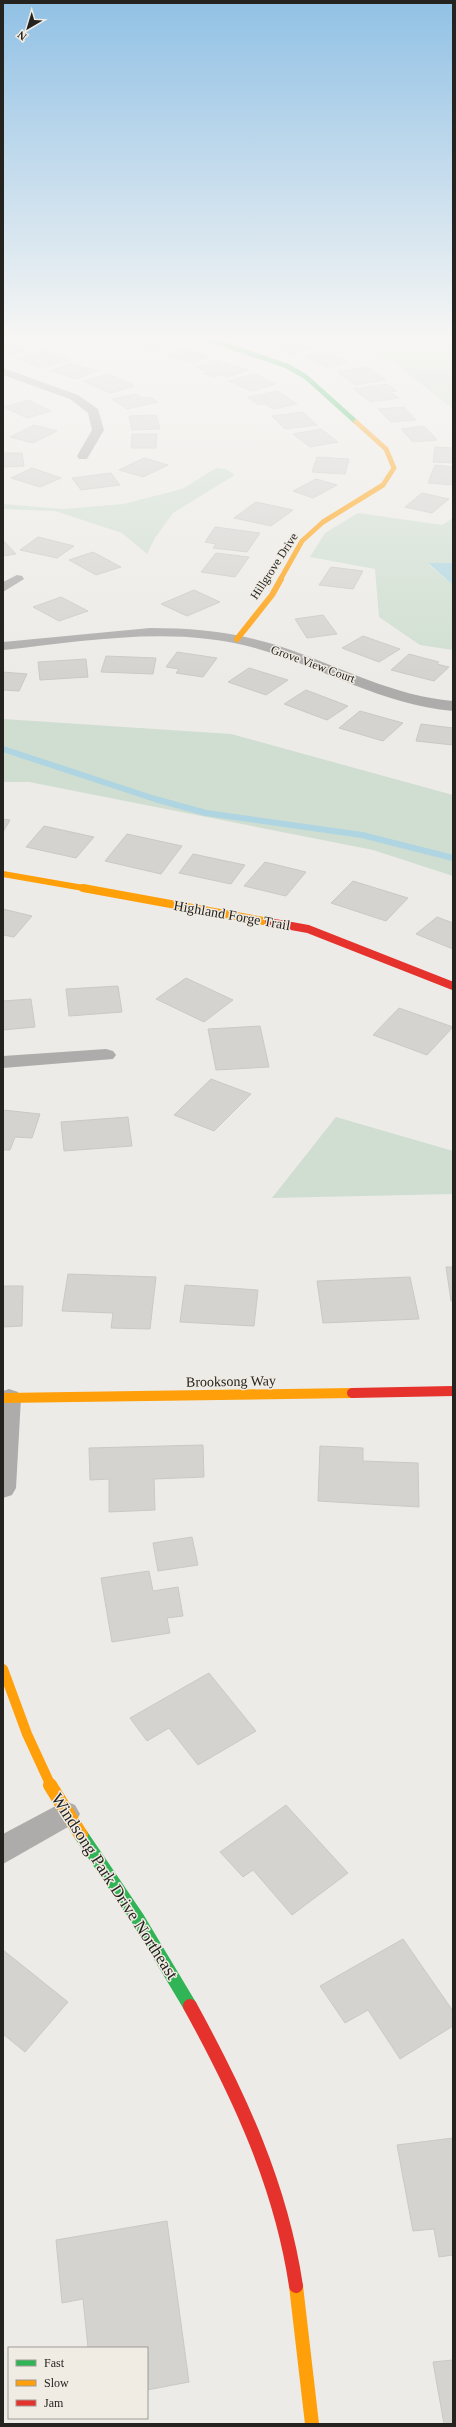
<svg xmlns="http://www.w3.org/2000/svg" width="456" height="2427" font-family="'Times New Roman',serif">
<style>
.green{fill:#cfded0}
.water{fill:#aed5e1}
.lines{fill:none;stroke-linecap:round;stroke-linejoin:round}
.stream{stroke:#aed5e1;stroke-width:6}
.building{fill:#d5d3d0;stroke:#cac9c6}
.street{fill:#adacab;fill-rule:evenodd}
.fast-far1{stroke:#30b455;stroke-width:5}
.fast{stroke:#30b455;stroke-width:14}
.slow-far4{stroke:#ff9f0a;stroke-width:5}
.slow-far3{stroke:#ff9f0a;stroke-width:6}
.slow-far2{stroke:#ff9f0a;stroke-width:8}
.slow-far1{stroke:#ff9f0a;stroke-width:10}
.slow{stroke:#ff9f0a;stroke-width:14}
.jam-far2{stroke:#e5322d;stroke-width:8}
.jam-far1{stroke:#e5322d;stroke-width:10}
.jam{stroke:#e5322d;stroke-width:14}
.labels{text-anchor:middle;stroke-width:3;stroke-linejoin:round;paint-order:stroke}
.far-street-label{font-size:12px;fill:#252320;stroke:#f0ece4}
.street-label{font-size:14px;fill:#252320;stroke:#f0ece4}
.near-street-label{font-size:17px;fill:#252320;stroke:#f0ece4}
</style>
<rect width="100%" height="100%" fill="#edebe7"/>
<g class="green">
<polygon points="343,337 453,337 453,409 396,364"/>
<polygon points="216,468 226,469 235,475 173,513 155,538 147,554 122,533 55,511 3,509 3,504 62,509 123,504 182,489"/>
<polygon points="358,513 442,525 453,518 453,563 428,564 453,585 453,650 420,645 379,617 375,569 310,557 325,533"/>
<polygon points="3,719 231,734 453,795 453,876 373,850 29,782 3,782"/>
<polygon points="336,1117 453,1151 453,1194 272,1198"/>
</g>
<polygon class="water" points="428,563 453,563 453,585"/>
<g class="lines">
<polyline class="stream" points="3,749 155,799 206,813 362,835 453,858"/>
</g>
<g class="building">
<polygon points="248,337 277,337 263,342"/>
<polygon points="154,338 173,345 151,352 132,344"/>
<polygon points="3,341 4,340 30,348 9,356 3,354"/>
<polygon points="289,341 311,348 294,354 272,347"/>
<polygon points="182,349 209,356 194,363 166,356"/>
<polygon points="43,350 68,360 42,368 17,359"/>
<polygon points="322,352 348,362 329,368 304,357"/>
<polygon points="215,360 248,370 228,377 220,375 214,377 204,374 209,372 196,367"/>
<polygon points="70,363 97,371 77,379 50,371"/>
<polygon points="367,367 386,380 355,385 337,372"/>
<polygon points="109,374 135,386 110,393 83,381"/>
<polygon points="255,374 276,384 251,391 229,381"/>
<polygon points="387,384 397,391 390,392 399,398 371,402 353,389"/>
<polygon points="278,391 297,404 273,409 266,404 259,405 247,397"/>
<polygon points="136,394 142,398 149,397 158,402 127,409 112,399"/>
<polygon points="28,400 51,411 27,418 4,407"/>
<polygon points="404,407 416,420 391,422 378,409"/>
<polygon points="303,412 317,425 285,429 272,416"/>
<polygon points="156,415 160,429 132,430 129,416"/>
<polygon points="34,425 57,431 33,443 10,437"/>
<polygon points="424,426 437,440 413,442 401,429"/>
<polygon points="321,429 338,442 310,447 293,434"/>
<polygon points="132,434 157,434 156,448 131,448"/>
<polygon points="435,447 453,448 453,463 433,462"/>
<polygon points="3,453 22,453 24,466 3,467"/>
<polygon points="317,457 349,459 345,474 312,472"/>
<polygon points="144,458 168,465 143,477 119,470"/>
<polygon points="435,465 453,467 453,485 428,483"/>
<polygon points="32,468 61,478 40,487 11,478"/>
<polygon points="111,473 120,485 81,490 72,478"/>
<polygon points="316,479 337,485 313,498 293,491"/>
<polygon points="422,493 449,499 432,513 405,507"/>
<polygon points="256,502 293,510 271,526 234,518"/>
<polygon points="215,527 260,533 247,552 213,548 216,544 205,542"/>
<polygon points="38,537 74,546 57,558 20,550"/>
<polygon points="3,541 4,541 16,554 3,556"/>
<polygon points="93,552 121,567 96,575 69,560"/>
<polygon points="216,553 249,557 235,577 201,572"/>
<polygon points="331,567 363,571 353,589 319,585"/>
<polygon points="194,590 220,602 187,616 161,604"/>
<polygon points="61,597 88,611 59,621 33,607"/>
<polygon points="323,615 337,634 307,638 295,619"/>
<polygon points="363,636 400,649 379,662 342,648"/>
<polygon points="177,652 217,658 203,677 176,673 179,669 166,667"/>
<polygon points="409,654 439,662 437,664 449,667 434,681 391,670"/>
<polygon points="106,656 156,658 153,674 101,672"/>
<polygon points="86,659 88,677 40,680 38,662"/>
<polygon points="249,668 288,680 266,695 228,682"/>
<polygon points="3,672 27,674 19,691 3,690"/>
<polygon points="306,690 348,706 327,720 284,704"/>
<polygon points="360,711 403,723 383,741 339,728"/>
<polygon points="421,724 453,728 453,745 416,741"/>
<polygon points="3,819 10,820 3,832"/>
<polygon points="44,826 94,837 76,858 26,847"/>
<polygon points="127,834 182,846 161,874 105,861"/>
<polygon points="193,854 245,865 231,884 179,873"/>
<polygon points="265,862 306,872 286,896 244,886"/>
<polygon points="353,881 408,898 386,921 331,903"/>
<polygon points="3,909 32,916 14,937 3,935"/>
<polygon points="437,917 453,923 453,949 416,934"/>
<polygon points="186,978 233,1000 204,1022 156,999"/>
<polygon points="118,986 122,1012 69,1016 66,989"/>
<polygon points="31,999 35,1027 3,1030 3,1001"/>
<polygon points="399,1008 453,1027 427,1055 373,1035"/>
<polygon points="260,1026 269,1067 216,1070 208,1029"/>
<polygon points="211,1079 251,1094 214,1131 174,1115"/>
<polygon points="3,1110 40,1114 32,1138 15,1137 10,1150 3,1150"/>
<polygon points="128,1117 132,1146 64,1151 61,1122"/>
<polygon points="446,1267 453,1267 453,1301 451,1301"/>
<polygon points="68,1274 156,1277 150,1329 111,1328 113,1313 62,1311"/>
<polygon points="410,1277 419,1319 323,1323 317,1281"/>
<polygon points="185,1285 258,1290 254,1326 180,1322"/>
<polygon points="3,1286 23,1286 22,1326 3,1327"/>
<polygon points="203,1445 204,1477 154,1479 155,1510 109,1512 109,1479 90,1480 89,1448"/>
<polygon points="320,1446 363,1448 363,1461 418,1463 419,1507 318,1501"/>
<polygon points="192,1537 198,1565 158,1571 153,1543"/>
<polygon points="149,1571 153,1591 178,1587 183,1616 167,1618 170,1633 112,1642 101,1578"/>
<polygon points="209,1673 256,1731 198,1765 169,1728 147,1741 130,1718"/>
<polygon points="286,1805 348,1873 292,1915 253,1870 243,1877 220,1852"/>
<polygon points="403,1939 453,2011 453,2026 400,2059 368,2010 345,2023 320,1986"/>
<polygon points="3,1950 68,2002 25,2052 3,2034"/>
<polygon points="453,2138 453,2255 439,2257 434,2229 413,2231 397,2145"/>
<polygon points="167,2221 189,2382 147,2390 147,2348 88,2348 83,2299 62,2303 56,2240"/>
<polygon points="453,2360 453,2424 444,2424 433,2362"/>
</g>
<g class="lines">
<g class="street">
<polygon points="3,368 78,395 98,409 104,430 87,459 79,459 77,456 92,430 88,413 70,399 3,375"/>
<polygon points="17,575 22,576 24,579 3,592 3,582"/>
<path d="M150,628C198,628 243,633 288,649C343,668 394,696 453,701V711C382,705 322,667 255,648C174,625 85,641 3,650V642Z"/>
<polygon points="106,1049 113,1051 116,1055 113,1059 3,1068 3,1056"/>
<polygon points="9,1389 18,1392 21,1398 16,1488 12,1495 3,1498 3,1391"/>
<polygon points="65,1801 75,1805 80,1814 75,1823 3,1864 3,1834"/>
</g>
<polyline class="fast-far1" points="202,337 287,366 306,377 356,422"/>
<polyline class="fast" points="81,1835 138,1919 190,2006"/>
<polyline class="slow-far4" points="280,580 302,541 323,522 383,485 394,468 386,449 356,422"/>
<g class="slow-far3">
<polyline points="237,639 272,595 281,579"/>
<polyline points="3,874 89,889"/>
</g>
<polyline class="slow-far2" points="83,888 269,922"/>
<g class="slow-far1">
<polyline points="3,1398 352,1393"/>
<polyline points="3,1669 27,1734 51,1786"/>
</g>
<g class="slow">
<polyline points="50,1785 81,1835"/>
<polyline points="296,2286 312,2424"/>
</g>
<polyline class="jam-far2" points="269,922 308,929 453,986"/>
<polyline class="jam-far1" points="352,1393 453,1391"/>
<path class="jam" d="M190,2006C239,2095 281,2185 296,2286"/>
</g>
<linearGradient id="sky" x2="0" y2="1"><stop stop-color="#91c1e5"/><stop offset="0.5" stop-color="#f7f6f4"/><stop offset="1" stop-color="#f7f6f4" stop-opacity="0"/></linearGradient>
<rect width="456" height="677" fill="url(#sky)"/>
<g class="labels">
<g class="far-street-label">
<text transform="translate(274 566) rotate(-57)" y="4">Hillgrove Drive</text>
<text transform="translate(313 664) rotate(20)" y="4">Grove View Court</text>
</g>
<g class="street-label">
<text transform="translate(232 915) rotate(10)" y="5">Highland Forge Trail</text>
<text transform="translate(231 1381) rotate(-1)" y="5">Brooksong Way</text>
</g>
<g class="near-street-label">
<text transform="translate(115 1886) rotate(57)" y="6">Windsong Park Drive Northeast</text>
</g>
</g>
<rect width="456" height="2427" fill="none" stroke="#252320" stroke-width="8"/>
<rect x="8" y="2347" width="140" height="72" fill="#f0ece4" stroke="#9f9c96"/>
<rect x="16" y="2360" width="20" height="6" fill="#30b455" stroke="#9f9c96"/>
<text x="44" y="2367" font-size="12" fill="#252320">Fast</text>
<rect x="16" y="2380" width="20" height="6" fill="#ff9f0a" stroke="#9f9c96"/>
<text x="44" y="2387" font-size="12" fill="#252320">Slow</text>
<rect x="16" y="2400" width="20" height="6" fill="#e5322d" stroke="#9f9c96"/>
<text x="44" y="2407" font-size="12" fill="#252320">Jam</text>
<g transform="translate(28 28) rotate(218)" stroke="#f0ece4" stroke-width="3" paint-order="stroke">
<path d="M0-3L7 15L0 10L-7 15Z" fill="#252320"/>
<text y="-6" font-size="11" font-weight="bold" text-anchor="middle" fill="#252320">N</text>
</g>
</svg>
